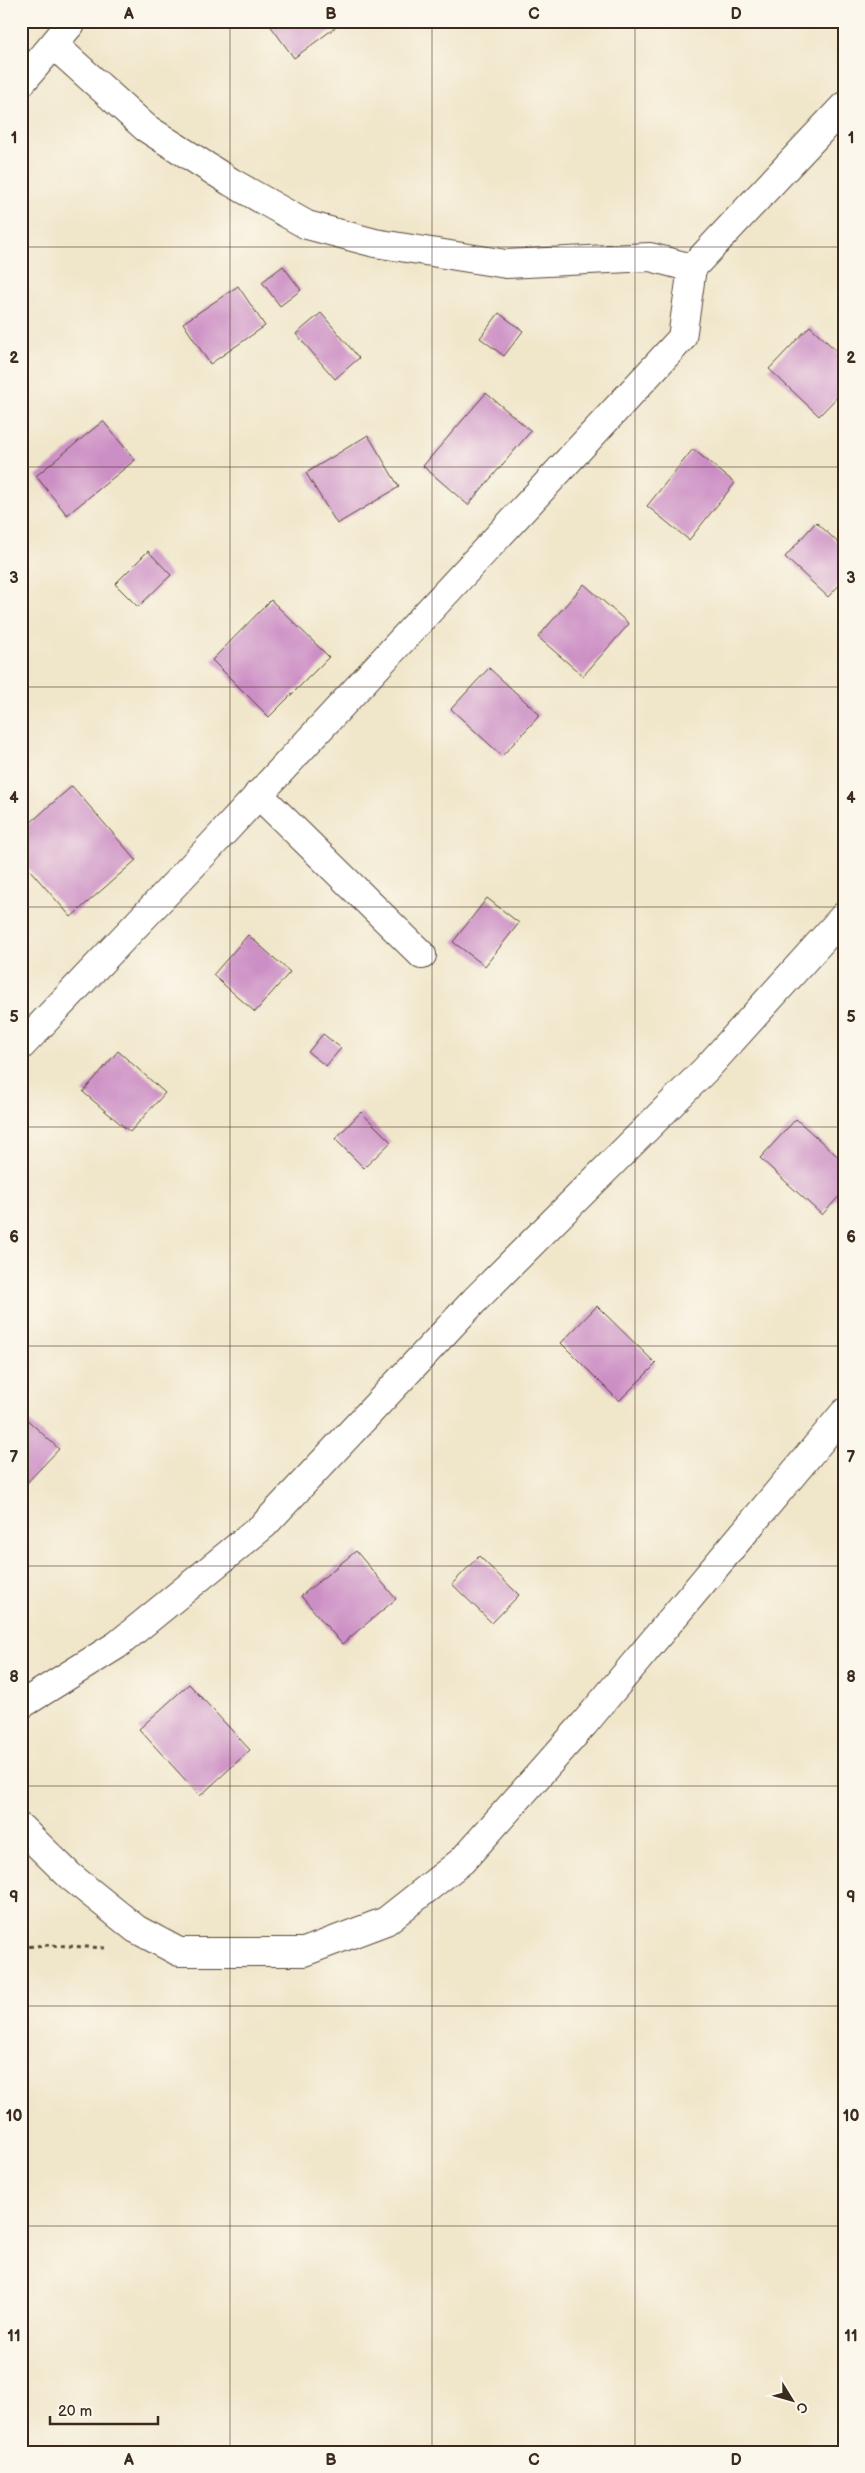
<svg xmlns="http://www.w3.org/2000/svg" width="865" height="2473" font-family="'Balsamiq Sans',sans-serif">
<style>
.building{fill:#cc8fc5}
.lines{fill:none;stroke-linecap:round;stroke-linejoin:round}
.minor-casing{stroke:#564638;stroke-width:30}
.path{stroke:#564638;stroke-width:3;stroke-dasharray:4 4;stroke-linecap:butt}
.minor{stroke:#fff;stroke-width:28}
.grid{fill:none;stroke:#3b2a1e;stroke-width:1;stroke-opacity:0.55}
.neatline{fill:none;stroke:#3b2a1e;stroke-width:2}
.grid-label{font-size:16px;text-anchor:middle;font-weight:bold;fill:#3b2a1e}
</style>
<rect width="100%" height="100%" fill="#fbf7ec"/>
<filter id="ink" filterUnits="userSpaceOnUse"><feTurbulence type="fractalNoise" baseFrequency=".02" numOctaves="2"/><feDisplacementMap in="SourceGraphic" scale="10" xChannelSelector="R" yChannelSelector="G"/><feConvolveMatrix kernelMatrix="1 2 1 2 8 2 1 2 1" color-interpolation-filters="sRGB"/></filter>
<filter id="wash" filterUnits="userSpaceOnUse"><feTurbulence type="fractalNoise" baseFrequency=".0096" numOctaves="4" result="noise"/><feDisplacementMap in="SourceGraphic" scale="20" xChannelSelector="R" yChannelSelector="G"/><feGaussianBlur stdDeviation="1.12" result="paint"/><feColorMatrix in="noise" values="0 0 0 0 0 0 0 0 0 0 0 0 0 0 0 0 0 1.4 0 .05"/><feComposite in="paint" operator="in"/></filter>
<g filter="url(#wash)">
<rect width="100%" height="100%" fill="#f0e6ca"/>
<g id="blocks">
<g class="building">
<polygon points="267,21 344,21 294,58"/>
<polygon points="283,266 301,290 280,306 262,282"/>
<polygon points="238,286 265,326 210,364 183,323"/>
<polygon points="321,313 359,358 335,379 296,334"/>
<polygon points="499,313 523,331 504,356 480,338"/>
<polygon points="810,326 844,358 844,390 819,416 769,369"/>
<polygon points="486,393 531,431 468,505 423,466"/>
<polygon points="103,421 135,460 67,515 36,476"/>
<polygon points="368,435 399,487 337,524 306,473"/>
<polygon points="693,449 735,483 689,540 647,506"/>
<polygon points="816,522 844,548 844,580 828,597 785,557"/>
<polygon points="148,551 171,575 138,607 115,584"/>
<polygon points="584,584 629,624 583,676 538,637"/>
<polygon points="271,600 329,657 269,717 212,660"/>
<polygon points="489,668 540,715 502,756 451,709"/>
<polygon points="72,786 136,860 71,917 21,860 21,831"/>
<polygon points="487,898 519,923 485,966 453,942"/>
<polygon points="248,935 290,972 255,1012 213,975"/>
<polygon points="323,1034 341,1048 326,1066 308,1052"/>
<polygon points="118,1051 165,1093 130,1132 83,1092"/>
<polygon points="361,1112 391,1142 364,1168 335,1139"/>
<polygon points="796,1119 844,1162 844,1191 822,1215 760,1158"/>
<polygon points="597,1306 656,1364 619,1401 561,1343"/>
<polygon points="21,1414 59,1449 21,1489"/>
<polygon points="356,1551 396,1599 342,1644 301,1596"/>
<polygon points="479,1556 519,1595 492,1623 452,1584"/>
<polygon points="189,1684 250,1750 200,1796 139,1729"/>
</g>
</g>
</g>
<g filter="url(#ink)">
<use href="#blocks" fill-opacity="0" stroke="#564638" stroke-width="1"/>
<g class="lines">
<defs>
<g id="minor">
<polyline points="54,45 146,128 231,182 307,225 375,243 506,264 650,257 692,268"/>
<polyline points="21,83 73,21"/>
<polyline points="258,794 422,955"/>
<polyline points="21,1046 211,846 682,338 692,268 844,106"/>
<polyline points="21,1705 117,1645 264,1525 475,1300 706,1069 844,916"/>
<polyline points="21,1828 70,1876 136,1929 179,1952 304,1952 386,1921 462,1861 584,1724 844,1413"/>
</g>
</defs>
<use href="#minor" class="minor-casing"/>
<polyline class="path" points="21,1947 49,1945 106,1948"/>
<use href="#minor" class="minor"/>
</g>
</g>
<path class="grid" d="M230,21V2452M432,21V2452M635,21V2452M21,247H844M21,467H844M21,687H844M21,907H844M21,1127H844M21,1346H844M21,1566H844M21,1786H844M21,2006H844M21,2226H844"/>
<rect width="865" height="2473" fill="none" stroke="#fbf7ec" stroke-width="55"/>
<g transform="translate(792 2400) rotate(127)" stroke="#fbf7ec" stroke-width="4" paint-order="stroke">
<path d="M0-4L9 19L0 12L-9 19Z" fill="#3b2a1e"/>
<text y="-8" font-size="14" font-weight="bold" text-anchor="middle" fill="#3b2a1e">С</text>
</g>
<path d="M50 2416v8h108v-8" fill="none" stroke="#3b2a1e" stroke-width="2.5"/>
<text x="58" y="2416" font-size="15" fill="#3b2a1e" stroke="#fbf7ec" stroke-width="4" paint-order="stroke">20 m</text>
<rect x="28" y="28" width="810" height="2418" class="neatline"/>
<g class="grid-label">
<text x="129" y="19">A</text>
<text x="331" y="19">B</text>
<text x="534" y="19">C</text>
<text x="736" y="19">D</text>
<text x="14" y="143">1</text>
<text x="851" y="143">1</text>
<text x="14" y="363">2</text>
<text x="851" y="363">2</text>
<text x="14" y="583">3</text>
<text x="851" y="583">3</text>
<text x="14" y="803">4</text>
<text x="851" y="803">4</text>
<text x="14" y="1022">5</text>
<text x="851" y="1022">5</text>
<text x="14" y="1242">6</text>
<text x="851" y="1242">6</text>
<text x="14" y="1462">7</text>
<text x="851" y="1462">7</text>
<text x="14" y="1682">8</text>
<text x="851" y="1682">8</text>
<text x="14" y="1902">9</text>
<text x="851" y="1902">9</text>
<text x="14" y="2121">10</text>
<text x="851" y="2121">10</text>
<text x="14" y="2341">11</text>
<text x="851" y="2341">11</text>
<text x="129" y="2465">A</text>
<text x="331" y="2465">B</text>
<text x="534" y="2465">C</text>
<text x="736" y="2465">D</text>
</g>
</svg>
